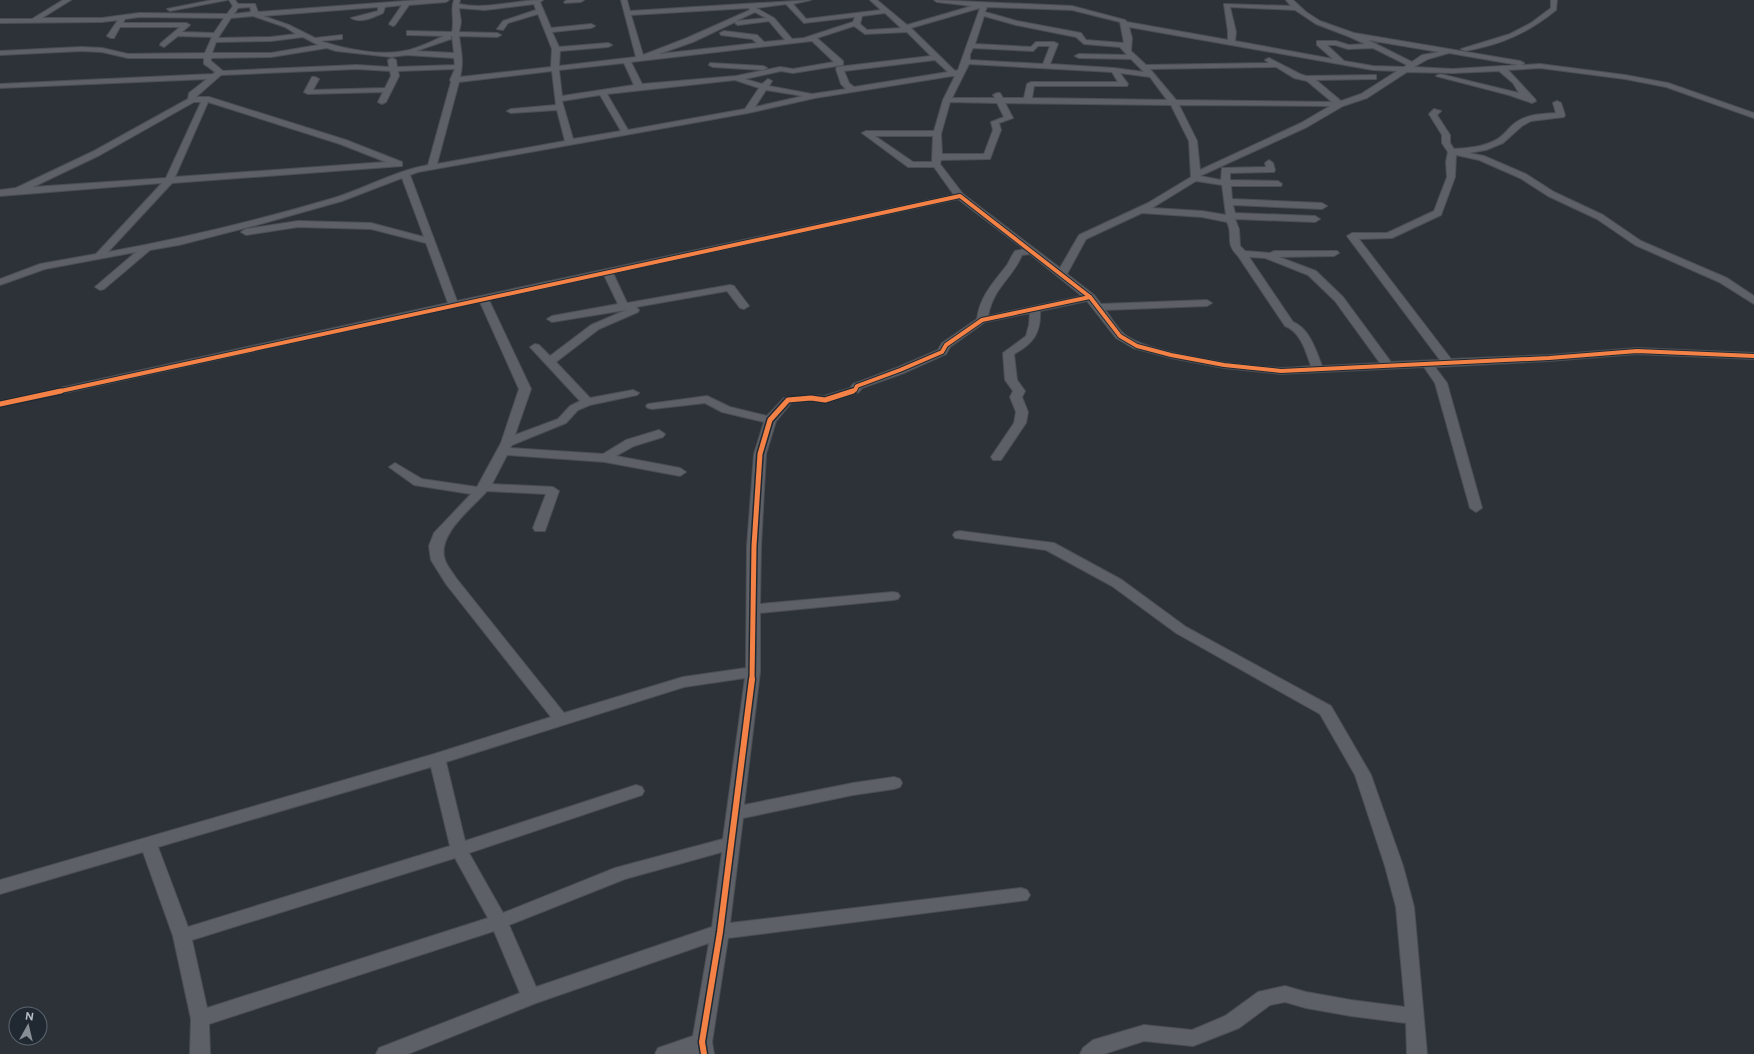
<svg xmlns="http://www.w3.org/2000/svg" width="1754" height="1054" font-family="Figtree,sans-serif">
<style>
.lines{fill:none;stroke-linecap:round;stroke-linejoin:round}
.minor-casing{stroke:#4a4e53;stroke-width:2}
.minor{fill:#5d6066;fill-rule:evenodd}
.cycleway-far2-casing{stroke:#202932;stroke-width:6}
.cycleway-far1-casing{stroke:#202932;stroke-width:8}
.cycleway-casing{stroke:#202932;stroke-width:9}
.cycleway-far2{stroke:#f48246;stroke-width:4}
.cycleway-far1{stroke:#f48246;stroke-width:5}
.cycleway{stroke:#f48246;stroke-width:6}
</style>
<rect width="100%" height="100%" fill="#2d3238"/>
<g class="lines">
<defs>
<g id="minor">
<path d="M63,0H71L42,18H102L139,13L227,14L233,6L229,0H235L238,4H255L258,12L419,0H449L446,2L409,5L395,25L393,26L389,24L402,5L385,7L383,13C374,17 360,24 351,18L378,11V7L263,16L289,25L315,38L342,35V39L321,41C343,49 381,56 404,51C417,49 432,41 444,36L410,35H407V31L452,32C455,20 450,9 454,0H460L459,4C487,10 515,0 543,0L540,2L551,28L591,24L595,26L591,28L552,32L559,47L608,43L612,45L608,47L560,51L559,66L636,57L621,0H627L630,11L811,0L793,4L806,19L881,10L870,0H877L907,25L972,6L937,2L934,0L1072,6L1125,20L1127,22L1228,40V32L1224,4L1291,6L1286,0H1293L1306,12L1320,21L1354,33L1520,61L1524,63L1522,65L1540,64L1625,75L1668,83L1754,113V118L1666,87L1625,79L1540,68L1508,70L1535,99L1536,101L1532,103L1509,95L1436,76L1440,74L1519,93L1513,83L1499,71L1453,73L1407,72L1367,98L1343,106L1307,127L1200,176L1221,180L1222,168L1266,167L1265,163L1269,160L1273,163L1275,170L1274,172L1230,173V180L1278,181L1282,184L1281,186H1231L1232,199L1322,203L1327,206L1322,209L1233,205L1235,213L1315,216L1320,219L1315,222L1235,219L1239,229L1240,246L1245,251L1270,253L1274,251H1337L1339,253L1334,256L1279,257L1316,271L1343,297L1391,362L1440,360L1347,236L1352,233H1387L1434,211L1447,177L1446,162L1448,152L1442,143V135L1429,114L1434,109L1441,111L1437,115L1450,135V143L1454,149C1469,148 1483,147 1496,140C1504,136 1508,128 1515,123C1527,114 1542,114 1556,113L1553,103L1557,101L1561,103L1565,115L1564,117L1531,121L1522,126L1503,143L1486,150L1469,153L1484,156L1526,174L1554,192L1603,215L1641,241L1727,278L1754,296V304L1719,282L1635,245L1597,219L1548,196L1520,178L1479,160L1456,155L1455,177L1441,215L1392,238L1359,239L1451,359L1549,355L1637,348L1754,353V359L1637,354L1549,361L1435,367L1447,383L1482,508L1476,512L1470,508L1435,383L1424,367L1281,374L1224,368L1171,358L1133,348L1116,338L1087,301L1040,311C1041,333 1033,344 1014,354L1017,380L1025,391L1022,397L1028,412L1026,423L1001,460H993L991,457L1014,423L1016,412L1010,397L1013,391L1005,380L1003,353L1026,336L1029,325L1030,313L985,322L950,347L946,354L904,373L862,388L859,392L825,403L811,401L791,403L776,421L766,454L761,546L760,604L893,592L898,593L900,596L898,599L893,600L760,613V672L744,805L853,783L894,777L900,779L902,783L900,787L894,789L853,795L743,818L730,923L1021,888L1027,890L1030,895L1027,900L728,938L712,1042L714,1054H655L658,1048L693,1036L709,943L536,1003L408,1054H376L379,1048L520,993L494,931L209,1024L210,1054H190L191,1019L173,936L143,852L0,894V880L434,754L551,717L446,584L431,560L429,546L434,533L471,494L414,485L389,467L395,463L422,479L477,487L501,443L519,389L480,302L0,407V401L448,303L426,243L371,229L298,227L246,235L241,232L246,229L298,221L371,223L424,237L402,178L342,201L257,225L179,245L150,250L104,289L100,290L95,287L136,252L45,269L0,285V279L40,264L96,254L162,183L0,196V190L16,188L94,151L188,99L189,93L207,79L0,88V84L213,74L215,72L204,64V58H128L102,52L81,51L0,55V51L81,47L102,48L128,54L205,53L212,37L178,36L164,47L160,45L161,43L180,27H120L114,38H111L107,36L118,20L102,22L0,23V19H32ZM534,4L536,10L503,21L497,29L503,30L508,23L538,14L552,49L551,67L460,77C464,62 461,51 459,36L497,37L501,35L497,33L459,32L461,22L459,8L485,10ZM786,4L804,23L855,17L853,22L804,38L792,39L774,18L756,8ZM250,7L251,12L234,14L238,8ZM987,7L1072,10L1120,22L1124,43L1086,40L1081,33L1017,21L985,12ZM1230,7L1295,10L1316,24L1350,37L1365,44L1349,45L1336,41H1317V45L1333,59L1235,41L1236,32ZM749,8L750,10L687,38L643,55L631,15ZM980,8L958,70L955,71L911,28ZM755,12L766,18L736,21ZM885,13L901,28L867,30L860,24L862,16ZM253,16L285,27L296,34L271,37L218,38L231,18ZM984,16L1016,25L1076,37L1084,44L1120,47L1127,55L1079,54L1075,56L1079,58L1131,59L1144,72L1114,68L1050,64L1058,44L1054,42H1036L1031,47L975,44ZM139,17L224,18L214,33L182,32L190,25L186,23H123L125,19ZM769,21L785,40L764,42L757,35L724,31L720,33L721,35L752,39L757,43L659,54L693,42L735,22L736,24L738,25ZM854,26L865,34L907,32L931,56L837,67L836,69L841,84L846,89L812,94L769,86L772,81L768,79L762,84L745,79L781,71L793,73L843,65V61L817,38ZM1129,27L1373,70L1397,71L1361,94L1341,101L1316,80L1373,79H1376V75L1306,76L1300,74L1269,58L1265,60L1269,63L1146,65L1131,51L1132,38ZM451,36H452L454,53L416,51L451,39ZM303,37L318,45L271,53H212L216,42L271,41ZM1368,40L1439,52L1422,55L1412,62ZM812,41L834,62L793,69L780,67L736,76L642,84L631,62ZM1327,45H1335L1348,49L1373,48L1407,65L1404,67L1373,66L1344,61ZM1038,46H1050L1043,64L970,60V54L973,48L1033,51ZM327,48L336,51L391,57L407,55L454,58L455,65L397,67L396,60L392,58L388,60L389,67L357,65L223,71L211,61V58L271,57ZM1449,53L1518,65L1453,69L1414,67L1428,59ZM935,60L948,72L854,87L849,83L844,71ZM624,63L634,85L562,96L559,70ZM969,64L1112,72L1118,82H1031L1027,84L1024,98H1003L1000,93H997L993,95L995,98H952ZM1276,67L1294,78L1307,81L1332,102L1176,100L1150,69ZM357,69L390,71L391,76L385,88L313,90L319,79L315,77H312L304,92L308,94L383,92L378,102L382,104L386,102L399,76L398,71L455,69L450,80L451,82L428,165C395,171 366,188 334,198C259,220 185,238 108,252L172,183L402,166V162L346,140L209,97H196L221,75ZM552,71L556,105L511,109L507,111L511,113L557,110L565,141L437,164L459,82ZM1120,73L1150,77L1167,100L1032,98L1034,86H1127L1128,84ZM952,76H955L943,100L934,131H866L862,133L908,167H934L954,195L457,301L410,175L418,172L748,113L815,98ZM735,80L759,88L745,109L628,130L607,94ZM766,90L803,96L755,107ZM600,95L621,131L573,139L562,101ZM194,102H201L166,178L33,187L100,155ZM208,102L340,144L386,162L175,177ZM950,102L997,103L1004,117L991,122L993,130L984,154H942L941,134ZM1005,103L1171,105L1189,141L1191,177L1148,203L1079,235L1060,268L963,194L940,164L941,160L990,159L1001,130L999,123L1013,118ZM1179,105L1330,106L1301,123L1200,170L1197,141ZM875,136H933L932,162H913ZM1196,181L1222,185L1226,215L1202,211L1152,208ZM958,199L1024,249L1015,251C1012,255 1010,260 1007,265C994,282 980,296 977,319L942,343L938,350L896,368L853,384L850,388L824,396L811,395L784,398L767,416L730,407L707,396L648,404L646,406L648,408L652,409L705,403L722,412L764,422L754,454L747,546L746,668L683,677L564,713L456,578C453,573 447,566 445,560C436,535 472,508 487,491L546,494L533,528L535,531H545L559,491L553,487L492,484L507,455L605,462L680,476L686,472L680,468L616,456L634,446L663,437L665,434L659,430L626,440L603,454L510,448L512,445L566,423L578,410L590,405L637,395L639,393L633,390L590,398L556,362L599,329L638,312L639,310L636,307L727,291L740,308L744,309L749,306L734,286L730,285L627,303L613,273ZM1142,213L1202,217L1227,222C1234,236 1224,242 1238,256L1285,326C1301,332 1306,352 1311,366C1301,367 1291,368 1281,368C1248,367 1148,354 1124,334C1117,328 1111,317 1105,310L1207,306L1212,303L1207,300L1101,304L1094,295L1067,274L1086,239ZM1030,254L1082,296L988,316C994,286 1012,279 1022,255ZM1249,257L1265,258L1308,275L1335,301L1380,363L1322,366C1316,350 1309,328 1293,322ZM604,275L618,304L552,316L547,319L552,322L626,310L591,325L550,356L539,345L535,344L530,347L580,401L570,406L558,419L515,435L531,389L489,300ZM745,678L723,839L615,868L503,913L469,853L642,795L644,791L642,787L636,785L465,841L446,762L684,687ZM431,767L450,846L188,927L158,847ZM722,852L712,927L536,987L509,925L625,879ZM455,858L488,918L207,1008L192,940Z"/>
<polygon points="212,0 227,0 170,11 167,9"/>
<polygon points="567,0 584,0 581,2 565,3 564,2"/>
<path d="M1551,0H1557L1556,10C1528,33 1500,45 1465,51L1461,49L1510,34L1531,23L1551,8Z"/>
<polygon points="710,63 763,66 767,68 763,70 713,67 709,65"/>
<polygon points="960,531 1054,543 1122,580 1186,627 1331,706 1371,775 1403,866 1414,907 1427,1054 1407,1054 1406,1023 1351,1016 1306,1008 1285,1002 1270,1005 1239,1028 1193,1046 1144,1041 1104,1054 1080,1054 1083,1048 1093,1040 1144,1025 1192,1030 1225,1016 1258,992 1285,986 1306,992 1351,1000 1405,1007 1396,907 1385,866 1355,775 1320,714 1176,633 1112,586 1046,550 955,538 953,535 955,532"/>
</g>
</defs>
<use href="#minor" class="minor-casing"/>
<use href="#minor" class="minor"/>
<defs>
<g id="cycleway-far2">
<polyline points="56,392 960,196 1090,297 1120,336 1137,346 1171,355 1224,365 1281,371 1549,358 1637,351 1754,356"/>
<polyline points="850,392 855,390 857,386 900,370 942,352 946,345 982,320 1090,297"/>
</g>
<g id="cycleway-far1">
<polyline points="0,404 61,391"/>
<polyline points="752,680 754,546 760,454 770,420 788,400 811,398 825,400 853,391"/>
</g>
<polyline id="cycleway" points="704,1054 702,1042 720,932 752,679"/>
</defs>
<use href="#cycleway-far2" class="cycleway-far2-casing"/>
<use href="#cycleway-far1" class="cycleway-far1-casing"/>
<use href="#cycleway" class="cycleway-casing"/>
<use href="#cycleway-far2" class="cycleway-far2"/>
<use href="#cycleway-far1" class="cycleway-far1"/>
<use href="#cycleway" class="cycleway"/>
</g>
<g transform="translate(28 1026) rotate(8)"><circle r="19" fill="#202932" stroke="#5d656e"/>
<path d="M0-3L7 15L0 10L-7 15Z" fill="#878e96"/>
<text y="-6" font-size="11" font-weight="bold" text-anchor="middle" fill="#b8bfc8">N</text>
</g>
</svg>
